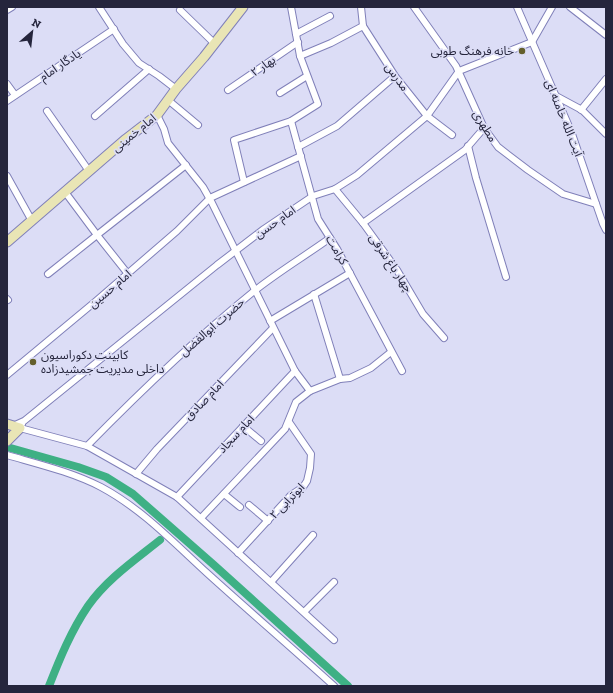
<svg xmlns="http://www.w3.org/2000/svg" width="613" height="693" font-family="'Zilla Slab','Noto Sans Arabic',serif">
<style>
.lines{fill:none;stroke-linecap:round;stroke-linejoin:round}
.canal{stroke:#3eb084;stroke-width:8}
.street-casing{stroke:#8080b9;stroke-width:8}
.secondary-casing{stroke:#8080b9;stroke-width:11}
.street{stroke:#fff;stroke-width:6}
.secondary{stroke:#e9e5b5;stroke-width:9}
.poi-dot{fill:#645f2c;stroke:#dcddf6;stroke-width:1.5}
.labels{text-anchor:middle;stroke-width:3.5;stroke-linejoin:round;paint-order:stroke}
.poi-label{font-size:12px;fill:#25253c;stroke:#dcddf6;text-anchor:end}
.street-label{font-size:12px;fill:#25253c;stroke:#dcddf6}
</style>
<rect width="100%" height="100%" fill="#dcddf6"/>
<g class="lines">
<g class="canal">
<polyline points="7,447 78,467 106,477 133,494 214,565 348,686"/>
<path d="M49,686C60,658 71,631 88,606C107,579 135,560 160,540"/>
</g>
<defs>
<g id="street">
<polyline points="99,7 123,44 139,63 159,76 176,89"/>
<polyline points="361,7 363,26 395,76 427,116 452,135"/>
<polyline points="414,7 456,66 484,128 498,147 528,170 563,194 596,204"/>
<polyline points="517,7 571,131 603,224 606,230"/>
<polyline points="570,7 606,35"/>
<polyline points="7,10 12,7"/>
<polyline points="180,10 214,43"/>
<polyline points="296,34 330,16"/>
<polyline points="300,56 331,43 363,26"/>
<polyline points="7,84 15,95"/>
<polyline points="228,90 298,42"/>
<polyline points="280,93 307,76"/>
<polyline points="556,96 582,110 606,134"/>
<polyline points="168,100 198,125"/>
<polyline points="7,101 114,29"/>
<polyline points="581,110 606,79"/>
<polyline points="47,111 89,171"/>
<polyline points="157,115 164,129 168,143 203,187 212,203 295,371 310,391 296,402 285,429 201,518"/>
<polyline points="95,116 149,69"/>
<polyline points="291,121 318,219 337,249 402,371"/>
<polyline points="468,146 476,178 506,277"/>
<polyline points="298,147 337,126 395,76"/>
<polyline points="7,176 32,221"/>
<polyline points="244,182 234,140 291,121 318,104 300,56 291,7"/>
<polyline points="335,189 363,223 397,270 423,314 444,338"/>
<polyline points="363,223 465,150 484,128"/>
<polyline points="48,274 97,235 65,192"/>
<polyline points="128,274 97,235 186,165"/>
<polyline points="314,294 340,379"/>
<polyline points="7,299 8,300"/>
<polyline points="270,321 350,273"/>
<polyline points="7,375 96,301 177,231 210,198 301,156"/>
<polyline points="310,391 340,379 350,378 371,368 391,352"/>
<polyline points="22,424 20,428 87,446 177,497 334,640"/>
<polyline points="13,426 24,421 217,265 264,229 313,196 335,189 357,175 427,116 459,71 532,42 552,7"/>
<polyline points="243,426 261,441"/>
<path d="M87,446C140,392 195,339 253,292C278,272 305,256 330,238"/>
<path d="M7,455C38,464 72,472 101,487C142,509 173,542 207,573C249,611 292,648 334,686"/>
<polyline points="136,474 157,449 273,328"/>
<polyline points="224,494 240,507"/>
<polyline points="177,497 295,371"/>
<polyline points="249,505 268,521"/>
<polyline points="238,553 291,495 303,487 307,481 310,468 311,454 289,422"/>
<polyline points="271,582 313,535"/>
<polyline points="304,612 334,582"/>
</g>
<g id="secondary">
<polyline points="7,242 126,139 157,115 176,89 204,57 243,7"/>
<polyline points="7,424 20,428 7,441"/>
</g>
</defs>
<use href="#street" class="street-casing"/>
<use href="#secondary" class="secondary-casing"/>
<use href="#street" class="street"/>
<use href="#secondary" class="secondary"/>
</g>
<g class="poi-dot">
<circle cx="522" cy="51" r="4"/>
<circle cx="33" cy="362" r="4"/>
</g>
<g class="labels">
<g class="poi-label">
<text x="514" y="55">خانه فرهنگ طوبی</text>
<text x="41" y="359" text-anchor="start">کابینت دکوراسیون<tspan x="41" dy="14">داخلی مدیریت جمشیدزاده</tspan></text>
</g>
<g class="street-label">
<text transform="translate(60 65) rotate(-34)" y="4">یادگار امام</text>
<text transform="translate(263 66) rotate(-35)" y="4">بهار ۲</text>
<text transform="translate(397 77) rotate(54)" y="4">مدرس</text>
<text transform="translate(564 118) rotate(68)" y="4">آیت الله خامنه ای</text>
<text transform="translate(485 126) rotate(59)" y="4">مطهری</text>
<text transform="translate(134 133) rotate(-39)" y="4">امام خمینی</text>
<text transform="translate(275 222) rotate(-35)" y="4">امام حسن</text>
<text transform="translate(337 250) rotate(60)" y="4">کرامت</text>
<text transform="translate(391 263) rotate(56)" y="4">چهار باغ شرقی</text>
<text transform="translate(110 289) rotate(-40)" y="4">امام حسین</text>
<text transform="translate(212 327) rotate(-41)" y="4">حضرت ابوالفضل</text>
<text transform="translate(204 400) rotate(-46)" y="4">امام صادق</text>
<text transform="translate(236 434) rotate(-47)" y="4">امام سجاد</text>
<text transform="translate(287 501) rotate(-46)" y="4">ابوترابی ۲</text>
</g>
</g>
<rect width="613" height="693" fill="none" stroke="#25253c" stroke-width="16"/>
<g transform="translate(32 32) rotate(28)" stroke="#dcddf6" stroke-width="3" paint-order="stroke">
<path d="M0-3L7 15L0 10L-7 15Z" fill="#25253c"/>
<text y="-6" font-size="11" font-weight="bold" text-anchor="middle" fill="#25253c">N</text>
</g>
</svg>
